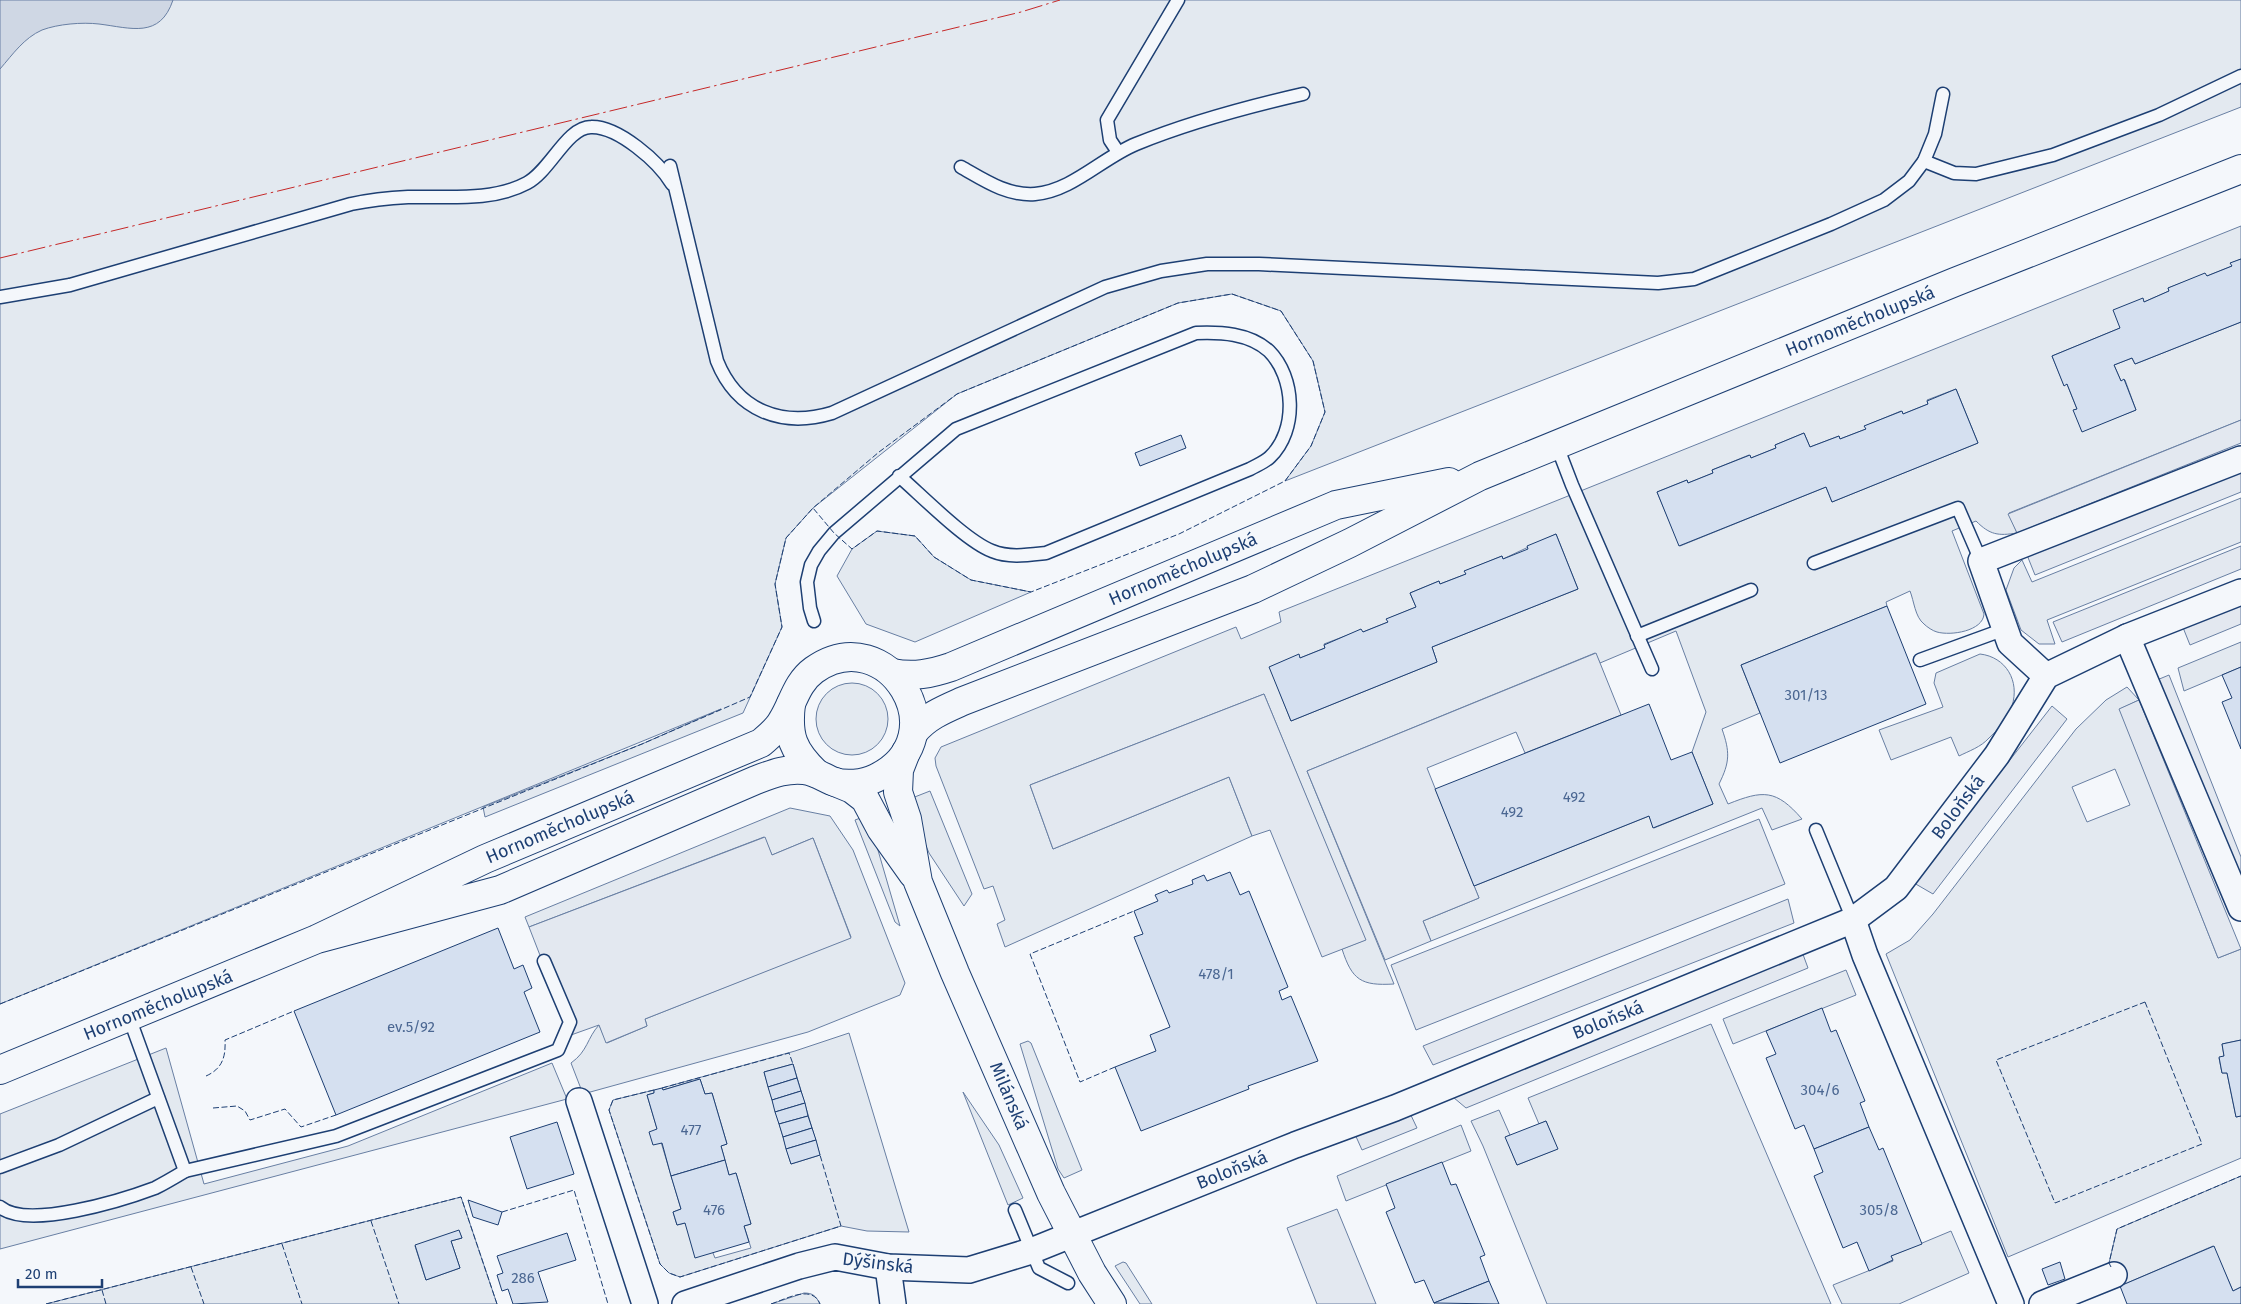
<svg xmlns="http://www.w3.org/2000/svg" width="2241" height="1304" font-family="'Fira Sans',sans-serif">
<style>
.green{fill:#e3e9f0;stroke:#687fa3;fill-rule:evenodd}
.parking{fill:#e3e8f0;stroke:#687fa3}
.water{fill:#cfd7e4;stroke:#687fa3}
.building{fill:#d5e0f0;stroke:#1d3f73}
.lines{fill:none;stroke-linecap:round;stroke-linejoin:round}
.lane-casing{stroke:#1d3f73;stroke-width:15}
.street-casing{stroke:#1d3f73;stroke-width:28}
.secondary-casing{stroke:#1d3f73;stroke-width:30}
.lane{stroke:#f4f7fb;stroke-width:12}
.street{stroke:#f4f7fb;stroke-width:25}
.secondary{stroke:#f4f7fb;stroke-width:28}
.fence{stroke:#1d3f73;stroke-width:1;stroke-dasharray:6 2.5;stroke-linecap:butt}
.power{stroke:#c62828;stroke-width:1;stroke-dasharray:18 4 2.5 4;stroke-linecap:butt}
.labels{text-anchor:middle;stroke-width:4;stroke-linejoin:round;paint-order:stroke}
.number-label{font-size:15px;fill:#4b6792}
.street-label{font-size:18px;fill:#1d3f73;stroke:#f4f7fb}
</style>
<rect width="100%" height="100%" fill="#f4f7fb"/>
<g class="green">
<polygon points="0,0 2241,0 2241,107 1285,481 1311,446 1325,412 1313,361 1281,311 1232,294 1178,303 957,394 813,508 786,538 775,584 782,627 743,713 485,817 483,807 642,744 721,709 0,1004"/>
<path d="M2241,226V259L2231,263L2232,266L2207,276L2205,274L2168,288L2169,291L2144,302L2120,328L2052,356L2064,385L2067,384L2077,409L2074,410L2082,431L2136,410L2125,380L2121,381L2114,365L2132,358L2135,364L2241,322V420L2009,513L2017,533C1998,536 1990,535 1976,521L1952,531L1984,614C1983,631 1951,636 1937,632C1933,631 1927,627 1924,624C1915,617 1914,601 1910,591L1886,602L1887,606L1741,665L1760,713L1722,729C1730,752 1730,762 1719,784L1728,804C1763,790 1776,789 1802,819L1772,830L1762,808L1431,941L1423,921L1479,898L1474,886L1649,816L1654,828L1713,804L1692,752L1706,712L1676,631L1600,663L1595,653L1307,771L1394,984C1361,986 1352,980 1342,949L1365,940L1264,694L1030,785L1053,849L1229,777L1252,836L1005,947L997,924L1005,920L993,886L984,889L936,766L935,758L941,747L1236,627L1241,639L1281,622L1279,612ZM1956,389L1978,443L1832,502L1826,487L1680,546L1657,492L1687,480L1688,483L1713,473L1712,470L1749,455L1751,458L1776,448L1775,445L1804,433L1810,447L1839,436L1840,439L1866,429L1865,426L1901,411L1903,414L1928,404L1927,400ZM1556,534L1578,589L1432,647L1437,662L1291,721L1270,667L1298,655L1300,658L1325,648L1324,644L1361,630L1363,632L1388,622L1387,619L1416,607L1410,593L1439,581L1440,584L1466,574L1465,571L1502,556L1503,559Z"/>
<polygon points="2241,498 2241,542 2047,620 2055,644 2039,644 2021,630 2006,590 2014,568 2022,560 2032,582"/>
<polygon points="877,531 915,536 934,557 971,580 1031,592 915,642 866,624 837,576 852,549"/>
<polygon points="2241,642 2241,667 2184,691 2178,668"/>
<path d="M1980,654C2006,657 2020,681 2012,706C2008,717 1997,731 1989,738C1981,747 1969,751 1959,756L1951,737L1891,760L1879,730L1943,707L1934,683L1936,673Z"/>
<circle cx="852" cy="719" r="36"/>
<path d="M2127,687L2139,700L2120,709L2218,958L2241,949V1040L2222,1044L2224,1056L2219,1058L2222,1073H2227L2236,1117L2241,1116V1158L2008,1257L1886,954L1910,940L1933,914L2076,729L2106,700ZM2115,769L2130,805L2087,822L2072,787Z"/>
<polygon points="930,791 972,894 964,906 929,853 907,800"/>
<path d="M790,808L830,816L853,850L905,983L900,995L808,1032L583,1094L571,1063C588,1051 587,1038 599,1025L607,1043L647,1026L645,1019L851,937L813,838L772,855L764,837L529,927L525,917Z"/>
<polygon points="866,816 873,833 900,926 895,922 855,820"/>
<polygon points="1846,970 1856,995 1733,1044 1723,1019"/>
<polygon points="1711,1024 1831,1304 1547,1304 1483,1146 1471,1121 1499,1110 1510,1135 1506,1137 1517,1165 1557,1149 1546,1121 1539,1124 1528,1098"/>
<path d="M849,1033L909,1232L867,1231L841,1226L680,1277L669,1273L660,1264L609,1110L613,1100L654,1090V1093L647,1095L681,1209L673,1212L677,1225L685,1223L713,1253L715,1258L751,1248L744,1226L751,1224L736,1173L729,1175L721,1146L727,1144L712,1093L705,1094L700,1079L663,1090L662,1088L795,1051ZM793,1064L820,1155L791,1164L764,1072Z"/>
<polygon points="1028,1041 1031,1043 1082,1170 1064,1178 1058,1169 1020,1044"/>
<polygon points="166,1048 204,1184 348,1146 552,1063 567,1099 0,1249 0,1114"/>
<polygon points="963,1092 999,1145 1023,1198 1008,1205"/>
<polygon points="1461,1125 1471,1151 1346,1201 1337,1176"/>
<polygon points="2241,1176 2241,1287 2233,1291 2213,1246 2120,1286 2109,1263 2117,1229"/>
<path d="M461,1197L497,1304H46ZM459,1231L462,1238L451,1241L460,1268L426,1280L415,1246Z"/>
<polygon points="1951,1231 1969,1273 1899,1304 1842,1304 1833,1285 1893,1261 1891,1256"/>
<polygon points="1123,1262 1126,1263 1152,1304 1140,1304 1115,1266"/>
<path d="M804,1293C813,1293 816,1296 820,1304H771Z"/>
</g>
<g class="parking">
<polygon points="2241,420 2241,443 2017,533 2008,514"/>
<polygon points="2241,469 2241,492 2035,575 2027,555"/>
<polygon points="2241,546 2241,569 2062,642 2053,622"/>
<polygon points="2241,601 2241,624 2190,645 2182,625"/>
<polygon points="1596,653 1621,715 1525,753 1516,732 1427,768 1479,898 1423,921 1431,941 1385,960 1307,771"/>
<polygon points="2169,675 2241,857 2241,882 2157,680"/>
<polygon points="1264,694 1366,940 1322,957 1270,830 1252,836 1229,777 1053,849 1030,785"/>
<polygon points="2139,700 2241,949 2218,958 2119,709"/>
<polygon points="2052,706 2067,719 1933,894 1914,883"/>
<polygon points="1759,819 1785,884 1416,1030 1391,965"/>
<polygon points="765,837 772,855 813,838 851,938 645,1019 647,1026 606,1043 599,1025 571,1035 529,927"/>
<polygon points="1788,899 1794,923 1433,1065 1423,1046"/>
<polygon points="1801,949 1808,968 1466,1108 1447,1092"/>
<polygon points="1408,1109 1417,1128 1362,1150 1354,1132"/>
<polygon points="1337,1209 1376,1304 1317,1304 1287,1228"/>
</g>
<path class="water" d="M0,0H173C160,39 131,28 99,24C82,22 58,24 42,30C24,38 13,54 0,69Z"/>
<g class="building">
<polygon points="2241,259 2241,322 2135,364 2132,358 2114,365 2121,381 2124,379 2136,410 2082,432 2073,410 2077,409 2067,384 2064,386 2052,356 2120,328 2113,310 2143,298 2144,302 2169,291 2168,288 2205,273 2207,276 2232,266 2230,263"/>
<polygon points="1956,389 1978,443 1832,502 1826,487 1679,546 1657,492 1687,480 1688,483 1713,473 1712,470 1750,455 1751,458 1776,448 1775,445 1804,433 1810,447 1839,436 1840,439 1866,429 1864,426 1902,411 1903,414 1928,404 1927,401"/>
<polygon points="1181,435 1186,448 1140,466 1135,453"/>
<polygon points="1556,534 1578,589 1432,647 1437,662 1291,721 1269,667 1299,654 1300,658 1325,648 1324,645 1361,629 1363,632 1388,622 1386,619 1416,607 1410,593 1439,581 1440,584 1466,574 1464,571 1502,556 1503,559 1528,549 1527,546"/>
<polygon points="1887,606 1926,704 1780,763 1741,665"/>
<polygon points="2241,667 2241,749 2222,702 2232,698 2222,675"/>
<polygon points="1649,704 1671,760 1692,752 1713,804 1653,828 1649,816 1474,886 1435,789"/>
<polygon points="1230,872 1240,895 1249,891 1288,987 1279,991 1282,1000 1291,996 1318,1061 1248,1086 1249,1089 1141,1131 1115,1067 1156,1051 1150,1035 1170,1027 1134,937 1143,934 1134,911 1158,901 1155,895 1167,890 1169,893 1193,884 1192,880 1204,875 1207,881"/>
<polygon points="498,928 514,969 523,965 532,988 524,992 540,1032 336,1115 294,1011"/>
<polygon points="1822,1008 1831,1032 1836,1030 1865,1101 1860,1103 1869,1127 1814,1149 1804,1125 1795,1129 1766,1058 1776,1054 1766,1031"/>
<polygon points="2241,1040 2241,1116 2236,1117 2227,1073 2222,1073 2219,1057 2224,1056 2222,1044"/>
<polygon points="793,1064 797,1078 768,1087 764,1072"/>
<polygon points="797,1078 801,1091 772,1100 768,1087"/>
<polygon points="700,1079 705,1094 712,1093 727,1144 721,1146 725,1160 671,1176 662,1143 653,1145 649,1132 657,1129 647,1095 654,1093 654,1090 662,1088 663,1090"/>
<polygon points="801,1091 805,1103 775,1112 772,1100"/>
<polygon points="805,1103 808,1116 779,1124 775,1112"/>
<polygon points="808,1116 812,1128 783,1137 779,1124"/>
<polygon points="1546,1121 1558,1149 1517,1165 1505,1137"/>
<polygon points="557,1122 574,1174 527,1189 510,1137"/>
<polygon points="1869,1127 1879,1150 1883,1148 1922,1244 1891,1256 1893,1260 1869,1271 1857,1242 1843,1248 1814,1176 1823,1172 1814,1149"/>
<polygon points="812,1128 816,1140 786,1149 783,1137"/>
<polygon points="816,1140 820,1155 791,1164 786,1149"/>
<polygon points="725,1160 729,1175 736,1173 751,1224 744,1226 749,1242 695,1258 685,1223 677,1225 673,1212 681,1209 671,1176"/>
<polygon points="1442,1162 1451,1185 1456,1184 1485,1255 1480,1257 1489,1281 1434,1303 1424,1280 1415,1283 1386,1212 1395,1208 1386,1184"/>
<polygon points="468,1200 502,1212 498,1225 473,1217"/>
<polygon points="459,1230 462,1238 451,1241 460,1268 426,1280 415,1245"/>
<polygon points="567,1233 576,1260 538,1272 548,1302 513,1304 508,1289 502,1291 497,1275 503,1273 497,1256"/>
<polygon points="2214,1246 2233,1291 2241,1287 2241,1304 2127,1304 2120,1286"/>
<polygon points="2060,1262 2065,1279 2048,1285 2042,1269"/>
<polygon points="1489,1281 1499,1304 1434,1303"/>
</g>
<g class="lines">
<defs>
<g id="lane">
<polyline points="1118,152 1110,140 1107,120 1178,0"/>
<polyline points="1924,161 1954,173 1976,174 2053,155 2159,115 2241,76"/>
<path d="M670,166L717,361C737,411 782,428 832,413L1105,287L1161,271L1207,264H1259L1658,283L1694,279L1831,224L1884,200L1909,181L1924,161L1935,134L1943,94"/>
<path d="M961,167C984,180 1007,196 1035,194C1072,191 1102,158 1136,144C1190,122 1246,107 1303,94"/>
<path d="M0,297L70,285L351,204C370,200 388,198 408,197C446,196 492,202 527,183C550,171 567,127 591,127C618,126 659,162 672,184"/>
<polyline points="1557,446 1572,485 1652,669"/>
<polyline points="1814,563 1958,508 1981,561"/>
<path d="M814,621L810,608L807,582L811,565L819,551L834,533L956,429L1196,333C1220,332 1249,333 1269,351C1295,377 1298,430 1270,457C1265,462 1257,465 1250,469L1046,553C1028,555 1009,558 992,551C966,541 922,496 899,476"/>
<polyline points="1637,636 1751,590"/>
<polyline points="1920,660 2005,629"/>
<polyline points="1816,830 1853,920"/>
<polyline points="129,1017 185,1171 336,1136 558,1050 570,1022 544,961"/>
<polyline points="0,1167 59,1145 158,1098"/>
<path d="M0,1207C27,1230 123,1200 155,1188C165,1183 175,1177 185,1171"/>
<polyline points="1015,1210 1039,1268 1068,1283"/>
</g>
<g id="street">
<polyline points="2127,637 2241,908"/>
<polyline points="2046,676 2010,643 1981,561 2241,459"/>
<polyline points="1853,920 1865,955 2011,1304"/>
<polyline points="579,1101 645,1304"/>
<polyline points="888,1267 893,1304"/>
<polyline points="685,1304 799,1266 835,1257 888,1267 969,1270 1031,1251 1295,1145 1395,1108 1853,920 1896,888 1997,755 2046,676 2127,637 2241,592"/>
<polyline points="2042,1304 2114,1275"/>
</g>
<g id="secondary">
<path d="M892,673C914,677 930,674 951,667L1336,505L1449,482"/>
<path d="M791,704C787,736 793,751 816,773"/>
<path d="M914,732C927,716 945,709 963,701L1253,589L1350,543L1480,476L1955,282L2241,169"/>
<polyline points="906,752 899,770 898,792 907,819 918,882 955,973 1051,1193 1092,1273 1112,1304"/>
<polyline points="835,782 852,789 865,799 881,829 913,874"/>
<path d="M0,1070L317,939L485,859L761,743C769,736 777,730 782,721C793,704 796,683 814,670C887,618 961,737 876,778C864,784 845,786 832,781C823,777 814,771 804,770C787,768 772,774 756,780L500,890L317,939"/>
</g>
</defs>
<use href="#lane" class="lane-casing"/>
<use href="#street" class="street-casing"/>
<use href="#secondary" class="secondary-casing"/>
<use href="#lane" class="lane"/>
<use href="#street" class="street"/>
<use href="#secondary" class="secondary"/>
<g class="fence">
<polygon points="1232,294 1281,311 1313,361 1325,412 1311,446 1285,481 1179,534 1031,592 971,580 934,557 915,536 877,531 852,549 834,533 813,508 879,452 957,394 1178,303"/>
<polygon points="2145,1002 2202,1144 2055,1203 1996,1060"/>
<polyline points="0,1004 642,744 750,697 782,627 775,584 786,538 813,508"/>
<polyline points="1115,1067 1080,1082 1030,954 1134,911"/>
<path d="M206,1076C222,1069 226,1057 225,1040L294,1011"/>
<polyline points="662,1088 789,1053 793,1064"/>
<polyline points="654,1090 613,1100 609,1110 660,1264 669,1273 680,1277 841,1226 820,1155"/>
<polyline points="213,1108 237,1106 245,1111 250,1120 285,1109 301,1127 336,1115"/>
<polyline points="502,1212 574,1190 608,1304"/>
<polyline points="371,1221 399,1304"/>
<polyline points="282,1244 302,1304"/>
<polyline points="191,1267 204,1304"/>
<polyline points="2111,1267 2109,1263 2117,1229 2241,1176"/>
<polyline points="102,1290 106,1304"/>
<polyline points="46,1304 461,1197 497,1304"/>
<path d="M771,1304C786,1299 812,1284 820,1304"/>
</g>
<polyline class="power" points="0,258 1021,12 1060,0"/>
</g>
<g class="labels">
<g class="number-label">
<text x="1806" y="700">301/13</text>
<text x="1574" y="802">492</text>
<text x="1512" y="817">492</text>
<text x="1216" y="979">478/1</text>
<text x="411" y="1032">ev.5/92</text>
<text x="1820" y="1095">304/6</text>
<text x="691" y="1135">477</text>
<text x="714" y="1215">476</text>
<text x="1879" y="1215">305/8</text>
<text x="523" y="1283">286</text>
</g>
<g class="street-label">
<text transform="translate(1860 321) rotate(-22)" y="6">Hornoměcholupská</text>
<text transform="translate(1183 569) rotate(-23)" y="6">Hornoměcholupská</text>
<text transform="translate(1958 807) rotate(-53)" y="6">Boloňská</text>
<text transform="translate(560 827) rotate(-23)" y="6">Hornoměcholupská</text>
<text transform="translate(158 1005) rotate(-22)" y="6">Hornoměcholupská</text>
<text transform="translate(1608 1020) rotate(-22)" y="6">Boloňská</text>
<text transform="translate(1009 1096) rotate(67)" y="6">Milánská</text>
<text transform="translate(1232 1170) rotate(-22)" y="6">Boloňská</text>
<text transform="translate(878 1263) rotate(7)" y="6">Dýšinská</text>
</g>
</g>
<path d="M18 1279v8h84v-8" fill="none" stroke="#1d3f73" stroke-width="2.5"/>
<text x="25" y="1279" font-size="15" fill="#1d3f73" stroke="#f4f7fb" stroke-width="4" paint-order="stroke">20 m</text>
</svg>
